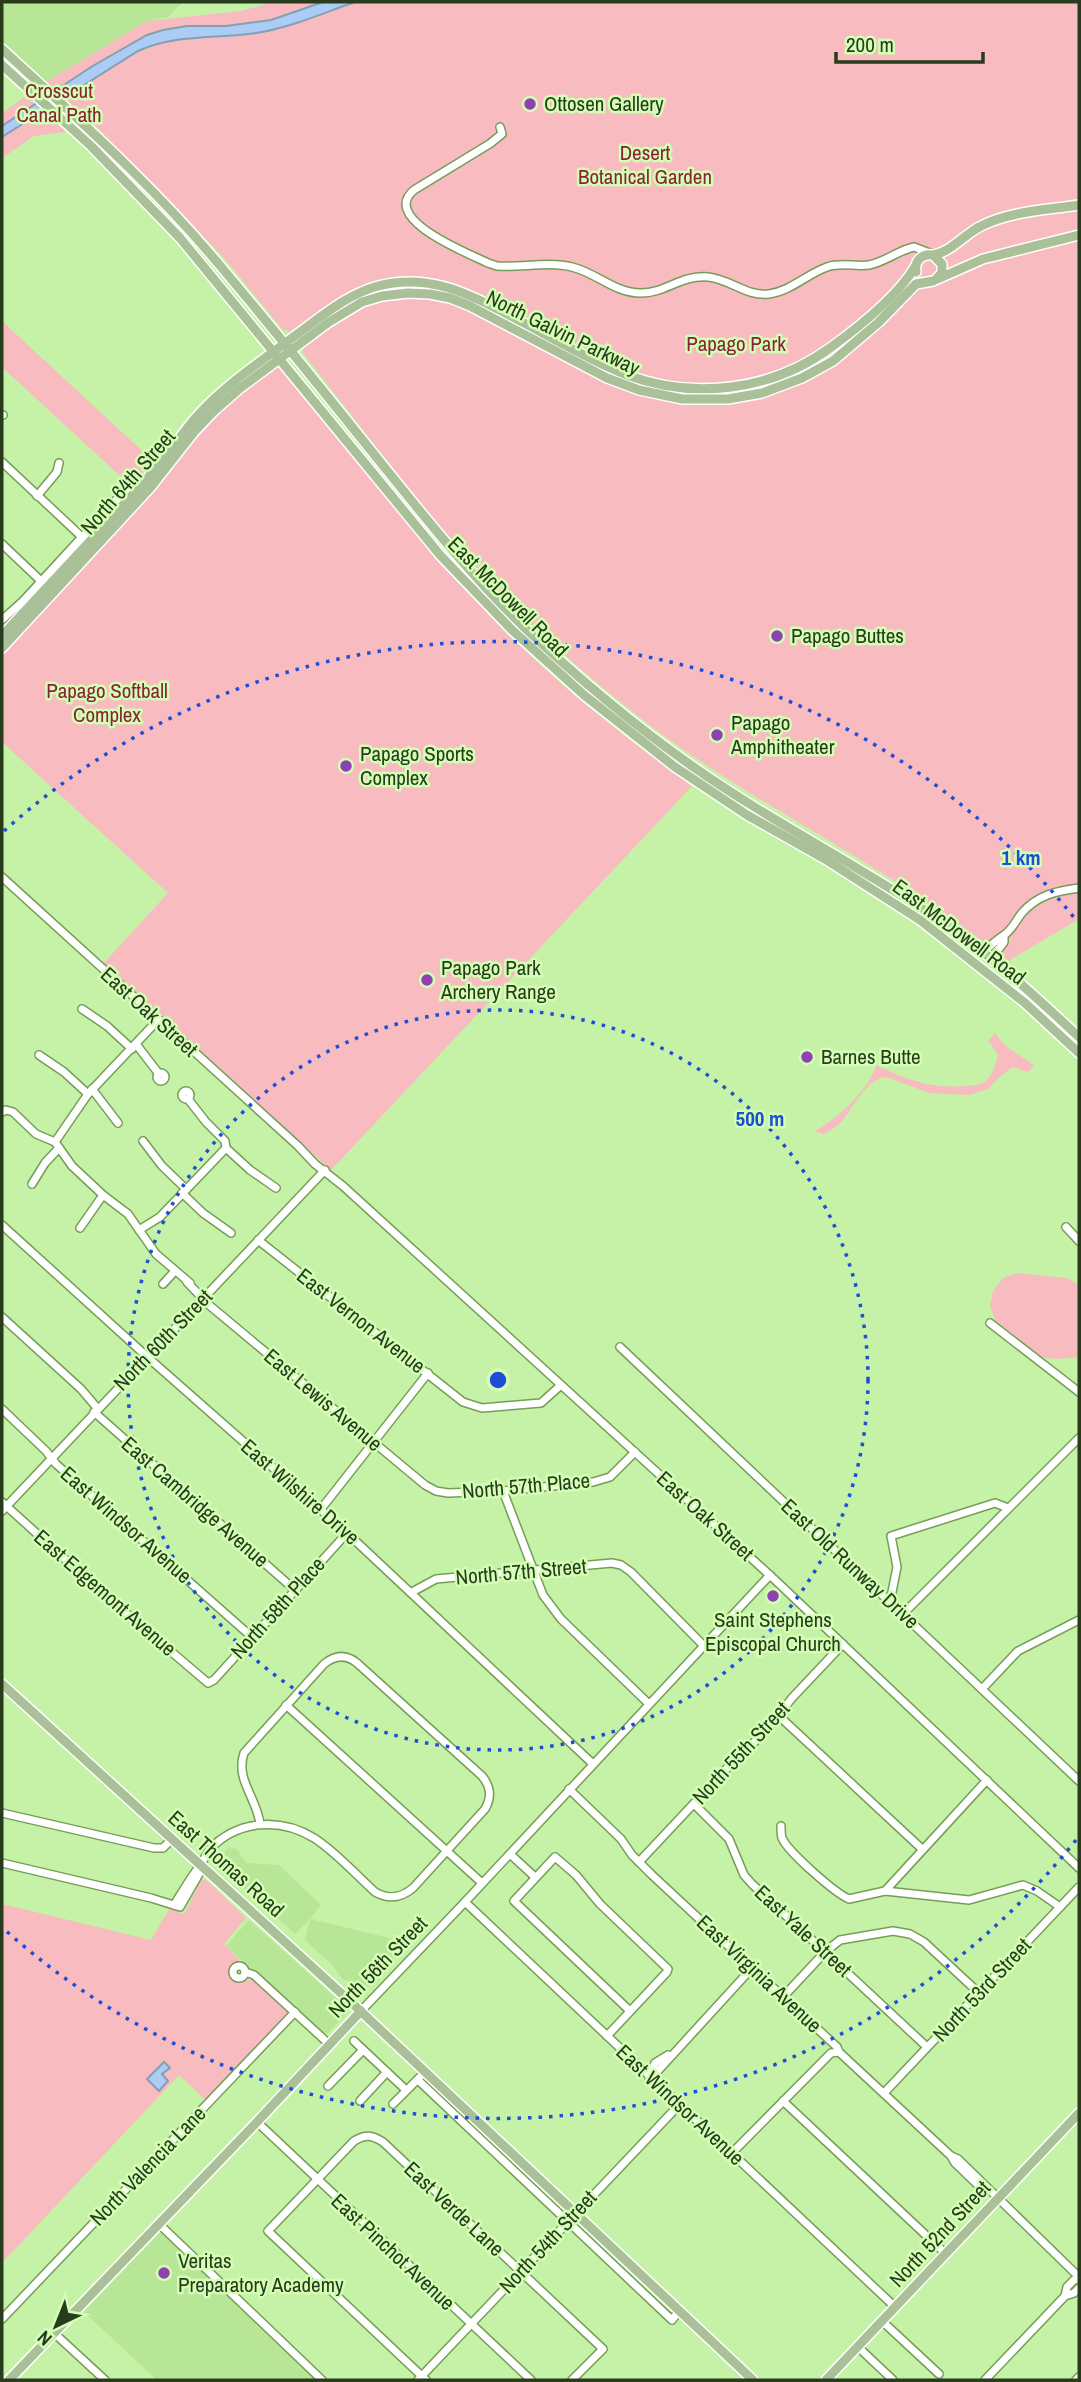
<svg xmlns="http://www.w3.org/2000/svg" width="1081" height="2382" font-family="'Archivo Narrow',sans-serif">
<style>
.built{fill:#b7e796}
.green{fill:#f8bbc0}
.water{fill:#abccf4;stroke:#84a0b4;stroke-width:2}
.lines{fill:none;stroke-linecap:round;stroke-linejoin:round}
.minor-casing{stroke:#759e56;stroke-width:10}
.major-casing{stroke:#fff;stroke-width:12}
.minor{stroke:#fff;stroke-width:7}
.major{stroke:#a9c098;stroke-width:9}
.ring{fill:none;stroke:#1d4ed8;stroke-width:3.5;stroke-dasharray:3.5 7}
.poi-dot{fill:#8d41b2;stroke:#d2ffb3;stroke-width:2.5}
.labels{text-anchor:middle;stroke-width:5;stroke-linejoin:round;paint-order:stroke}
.park-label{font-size:21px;fill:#8a2138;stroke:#d2ffb3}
.poi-label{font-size:21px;fill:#293b1d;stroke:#d2ffb3;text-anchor:start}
.street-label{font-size:21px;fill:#293b1d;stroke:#d2ffb3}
.centre{fill:#1d4ed8;stroke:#d2ffb3;stroke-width:3.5}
.ring-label{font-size:21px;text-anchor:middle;font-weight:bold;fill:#1d4ed8;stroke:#d2ffb3;stroke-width:5;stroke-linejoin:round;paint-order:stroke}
</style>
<rect width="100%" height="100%" fill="#c5f2a6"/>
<g class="built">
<polygon points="2,2 183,2 168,17 147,21 44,83 2,44"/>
<polygon points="229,1847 237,1849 246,1863 279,1865 321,1905 310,1919 398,1940 391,1967 372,1987 343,1980 332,1965 305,1940 310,1919 295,1934 216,1862"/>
<polygon points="249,1920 347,2008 347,2013 327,2034 322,2033 226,1946"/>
<polygon points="163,2232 320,2380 157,2380 84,2312 158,2234"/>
</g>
<g class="green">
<path d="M261,2H1079V919L1008,961C966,928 923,898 877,870C796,819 712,775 637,715C584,673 533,629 487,580C421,508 363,429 303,353V347L287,330H283L225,259L95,125L84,116L64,132L34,136L2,158V113L44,83L147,21L241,11L264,5Z"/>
<path d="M2,321L153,461L165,476L212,417L233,398L276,368L282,367C361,467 438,569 531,656C581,704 636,745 692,786L331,1170L103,964L168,893L2,742V653L145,499L2,367Z"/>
<path d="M995,1033C1005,1049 1020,1054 1034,1066L1028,1072L1013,1067L998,1078L988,1089L969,1095L929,1093L887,1077C867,1077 854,1107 843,1120C838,1126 831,1130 824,1134L814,1132C840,1116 865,1094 877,1065C905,1080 934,1089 966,1086C971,1085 979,1085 983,1083C993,1077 995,1065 998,1055L988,1040Z"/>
<polygon points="1017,1273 1067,1278 1079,1285 1079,1357 1056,1359 1041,1357 995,1320 990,1306 993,1291 1003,1278"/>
<polygon points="205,1879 246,1918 224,1944 240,1960 229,1969 244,1981 253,1979 290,2012 206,2100 179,2075 2,2263 2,1904 151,1940 170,1908 184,1914 201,1881"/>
</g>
<g class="water">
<path d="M323,2H355C323,13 290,28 256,33C216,39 175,34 138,51L2,137V126L91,67L147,35L163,30L187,26H226L271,20Z"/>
<polygon points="164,2062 170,2068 162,2074 168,2081 159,2091 147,2079"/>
</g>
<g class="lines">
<defs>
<g id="minor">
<polyline points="492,142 502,134 500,127"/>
<path d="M491,143L414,190C379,219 470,254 488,263L497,266C521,268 548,261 572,267C597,273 614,293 641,293C666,293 680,275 708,277C730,279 747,297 769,294C791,291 807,274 827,267C841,262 855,267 869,265C885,262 899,250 914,247L932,254"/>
<polyline points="2,415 3,415"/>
<polyline points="2,462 82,537"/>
<polyline points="37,496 57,472 59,463"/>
<polyline points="2,544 41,581"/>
<polyline points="2,620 23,601 128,487 134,493"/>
<polyline points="2,877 298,1146 315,1164 343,1186 774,1579 1079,1868"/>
<path d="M983,953C990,945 996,941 1004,935C1011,931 1016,921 1021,914C1037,895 1056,891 1079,888"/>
<polyline points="991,959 1004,942 1004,936"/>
<polyline points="82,1009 107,1026 132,1049"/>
<polyline points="136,1044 159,1074"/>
<polyline points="39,1055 64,1072 88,1094"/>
<circle cx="161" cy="1077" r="4"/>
<polyline points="92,1089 118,1123"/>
<circle cx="186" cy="1095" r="4"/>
<polyline points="188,1099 206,1122 225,1141 226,1148 250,1170 276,1188"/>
<polyline points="2,1112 6,1110 13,1112 36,1134 55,1142 72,1166 103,1195 128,1214 156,1254 190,1283"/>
<polyline points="143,1141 162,1166 186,1189"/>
<polyline points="55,1142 88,1094 158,1020"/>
<polyline points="32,1184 45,1163 59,1148"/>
<polyline points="182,1193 203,1213 231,1233"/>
<polyline points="2,1225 153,1362 347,1533 593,1764"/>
<polyline points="1066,1227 1079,1241"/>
<polyline points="80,1228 103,1195"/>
<polyline points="139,1230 160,1217 226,1148"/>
<polyline points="258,1240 463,1402 482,1408 541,1403 561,1385"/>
<polyline points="187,1282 209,1305 425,1485 436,1491 448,1493 503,1491 593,1482 610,1477 635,1452"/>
<polyline points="163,1284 175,1271"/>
<polyline points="2,1317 81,1389 98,1409"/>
<polyline points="990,1323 1079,1392"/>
<polyline points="620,1347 1079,1781"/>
<polyline points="2,1409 46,1451 56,1464 253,1638"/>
<polyline points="94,1412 296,1591"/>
<polyline points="503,1491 543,1595 561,1619 649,1704"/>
<polyline points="2,1502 99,1590 208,1683 214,1680 347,1533"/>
<polyline points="321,1509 428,1373"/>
<polyline points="2,1511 325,1170"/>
<polyline points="412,1592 436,1579 612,1563 621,1565 631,1572 704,1646"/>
<polyline points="890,1602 897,1567 891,1536 995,1503 1008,1508"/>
<polyline points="903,1614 1079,1438"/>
<polyline points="982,1689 1018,1651 1079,1620"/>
<polyline points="286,1705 482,1883"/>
<polyline points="779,1716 922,1849"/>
<polyline points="569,1789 621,1839 632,1855 652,1875 837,2047 839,2052 951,2156 958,2159 1079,2277"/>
<polyline points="694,1804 729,1839 744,1875 752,1884 927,2047"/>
<polyline points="2,1813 154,1848 163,1848 172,1839"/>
<path d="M781,1826C781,1829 781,1835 782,1838C788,1852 835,1893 849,1899L885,1891L969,1900L1023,1885L1037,1891L1060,1907"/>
<polyline points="510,1854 535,1877"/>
<polyline points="639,1862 730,1765 766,1731 792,1698 843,1644"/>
<polyline points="2,1863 151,1898 180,1907 199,1874 200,1865"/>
<polyline points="885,1891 987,1780"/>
<polyline points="465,1902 895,2307"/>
<path d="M174,1905C183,1891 191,1877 201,1864C204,1860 206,1855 209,1850C237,1820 280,1817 314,1838C336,1852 355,1874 375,1892C389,1900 401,1898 413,1888L485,1809C492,1797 491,1787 482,1776L357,1663C346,1654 335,1655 324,1664L244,1753C235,1780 257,1798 260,1824"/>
<circle cx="239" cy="1972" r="6"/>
<polyline points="245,1972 254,1975 329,2044"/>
<polyline points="783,1997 825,1952 840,1940 893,1931 910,1934 924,1942 979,1993"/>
<polyline points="361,2011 465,1902 770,1575"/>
<polyline points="607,2036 667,1972 668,1969 600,1904 576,1875 555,1857 514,1901 630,2011"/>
<polyline points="354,2041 406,2090"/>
<polyline points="649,2076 655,2063 668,2055"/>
<polyline points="649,2077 656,2073 752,1968"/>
<polyline points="418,2080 672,2320 679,2311"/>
<polyline points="328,2086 363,2050"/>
<polyline points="884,2093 1079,1887"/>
<polyline points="360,2101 387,2072"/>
<polyline points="783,2101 946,2254"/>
<polyline points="393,2104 420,2077"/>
<polyline points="257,2122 531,2380"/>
<polyline points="731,2154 826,2058 831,2053 839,2052"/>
<polyline points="951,2156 955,2163 982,2189"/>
<polyline points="159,2224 322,2380"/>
<polyline points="1065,2296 1074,2293 1079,2288"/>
<polyline points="2,2319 295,2012"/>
<polyline points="882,2321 939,2374"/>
<polyline points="54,2333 105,2380"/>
<polyline points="858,2347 893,2380"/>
<polyline points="418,2380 679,2105"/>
<path d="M426,2380L268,2231L354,2141C366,2134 372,2135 383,2142L603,2349L572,2380"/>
<polyline points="985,2380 1065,2296 1067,2287 1074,2280 1079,2279"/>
<polyline points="1076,2380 1079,2377"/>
</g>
<g id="major">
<path d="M2,49C78,119 156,188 222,268C276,332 329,398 381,463C427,520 474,579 527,630C579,679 634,725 692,766C773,823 862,867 944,923C992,956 1036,997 1079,1037"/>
<polyline points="2,65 91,146 180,238 440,555 512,630 584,695 675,767 747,815 825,859 920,920 1025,1003 1079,1053"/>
<path d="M934,255C952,251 965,234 981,226C1011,211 1047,210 1079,205"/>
<path d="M916,272C914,261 922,253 933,255L942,264V273L937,278"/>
<path d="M2,636C51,582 103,529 151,474C169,455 182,432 200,413C227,384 260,362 292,338C319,319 345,295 378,286C428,273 468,293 511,316C548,335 588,360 627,375C694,400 771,391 830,348C859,327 897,297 915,267"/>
<polyline points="2,648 150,488 194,432 215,410 239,389 329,322 362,302 382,296 408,293 430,294 450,298 470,306 607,378 639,390 682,399 728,399 762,393 802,378 833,361 879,322 916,284 933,281 983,259 1079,235"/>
<polyline points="2,1684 354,2005 753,2380"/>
<polyline points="9,2380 257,2122 361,2011"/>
<polyline points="826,2380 1079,2113"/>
</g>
</defs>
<use href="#minor" class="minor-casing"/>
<use href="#major" class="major-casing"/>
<use href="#minor" class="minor"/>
<use href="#major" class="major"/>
</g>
<g class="ring">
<circle cx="498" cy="1380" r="370"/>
<path d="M1076 1840A739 739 0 0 1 4 1929M4 831A739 739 0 0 1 1076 920"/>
</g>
<g class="poi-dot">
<circle cx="530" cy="104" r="7"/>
<circle cx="777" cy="636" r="7"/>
<circle cx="717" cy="735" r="7"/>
<circle cx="346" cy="766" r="7"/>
<circle cx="427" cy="980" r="7"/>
<circle cx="807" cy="1057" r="7"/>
<circle cx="773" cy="1596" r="7"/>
<circle cx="164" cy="2273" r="7"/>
</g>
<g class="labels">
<g class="park-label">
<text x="59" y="98">Crosscut<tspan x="59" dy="24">Canal Path</tspan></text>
<text x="645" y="160">Desert<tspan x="645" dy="24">Botanical Garden</tspan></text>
<text x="736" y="351">Papago Park</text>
<text x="107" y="698">Papago Softball<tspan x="107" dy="24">Complex</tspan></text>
</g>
<g class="poi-label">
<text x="544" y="111">Ottosen Gallery</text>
<text x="791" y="643">Papago Buttes</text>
<text x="731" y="730">Papago<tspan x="731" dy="24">Amphitheater</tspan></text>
<text x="360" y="761">Papago Sports<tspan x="360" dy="24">Complex</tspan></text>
<text x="441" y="975">Papago Park<tspan x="441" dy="24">Archery Range</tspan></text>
<text x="821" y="1064">Barnes Butte</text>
<text x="773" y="1627" text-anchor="middle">Saint Stephens<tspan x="773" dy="24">Episcopal Church</tspan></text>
<text x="178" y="2268">Veritas<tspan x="178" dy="24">Preparatory Academy</tspan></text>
</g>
<g class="street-label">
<text transform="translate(563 333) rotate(26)" y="7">North Galvin Parkway</text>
<text transform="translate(128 482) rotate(-49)" y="7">North 64th Street</text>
<text transform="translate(508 597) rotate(45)" y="7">East McDowell Road</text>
<text transform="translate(959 932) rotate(37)" y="7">East McDowell Road</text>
<text transform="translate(149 1012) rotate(42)" y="7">East Oak Street</text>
<text transform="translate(361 1321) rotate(38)" y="7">East Vernon Avenue</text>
<text transform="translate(163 1340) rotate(-46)" y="7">North 60th Street</text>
<text transform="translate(323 1400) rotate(40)" y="7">East Lewis Avenue</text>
<text transform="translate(526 1486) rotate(-5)" y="7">North 57th Place</text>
<text transform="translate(300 1492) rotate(41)" y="7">East Wilshire Drive</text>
<text transform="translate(195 1502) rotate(41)" y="7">East Cambridge Avenue</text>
<text transform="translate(705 1516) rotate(42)" y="7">East Oak Street</text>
<text transform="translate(126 1525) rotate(41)" y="7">East Windsor Avenue</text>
<text transform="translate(850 1564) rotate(43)" y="7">East Old Runway Drive</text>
<text transform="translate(521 1572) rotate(-5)" y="7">North 57th Street</text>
<text transform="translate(105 1593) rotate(41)" y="7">East Edgemont Avenue</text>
<text transform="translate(278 1608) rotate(-48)" y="7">North 58th Place</text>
<text transform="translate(741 1753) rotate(-47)" y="7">North 55th Street</text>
<text transform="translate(226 1864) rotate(42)" y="7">East Thomas Road</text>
<text transform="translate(803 1931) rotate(43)" y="7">East Yale Street</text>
<text transform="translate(378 1967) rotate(-46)" y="7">North 56th Street</text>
<text transform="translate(759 1974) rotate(43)" y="7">East Virginia Avenue</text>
<text transform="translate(982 1990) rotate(-47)" y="7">North 53rd Street</text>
<text transform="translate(680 2105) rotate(43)" y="7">East Windsor Avenue</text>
<text transform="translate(148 2166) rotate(-46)" y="7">North Valencia Lane</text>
<text transform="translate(454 2209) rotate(43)" y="7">East Verde Lane</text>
<text transform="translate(940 2234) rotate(-47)" y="7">North 52nd Street</text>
<text transform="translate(548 2242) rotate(-47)" y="7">North 54th Street</text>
<text transform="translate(393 2252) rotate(43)" y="7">East Pinchot Avenue</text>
</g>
</g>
<circle cx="498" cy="1380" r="10" class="centre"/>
<g class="ring-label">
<text x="1021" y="865">1 km</text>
<text x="760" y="1126">500 m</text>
</g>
<rect width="1081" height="2382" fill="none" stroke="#293b1d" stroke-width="7"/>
<g transform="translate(56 2326) rotate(223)" stroke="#d2ffb3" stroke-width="5" paint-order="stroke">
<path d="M0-5L12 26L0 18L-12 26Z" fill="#293b1d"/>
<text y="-10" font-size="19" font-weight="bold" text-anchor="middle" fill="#293b1d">N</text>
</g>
<path d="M836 52v10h147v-10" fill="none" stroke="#293b1d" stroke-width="3.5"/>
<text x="846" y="52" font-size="21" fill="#293b1d" stroke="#d2ffb3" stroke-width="5" paint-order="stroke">200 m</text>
</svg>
